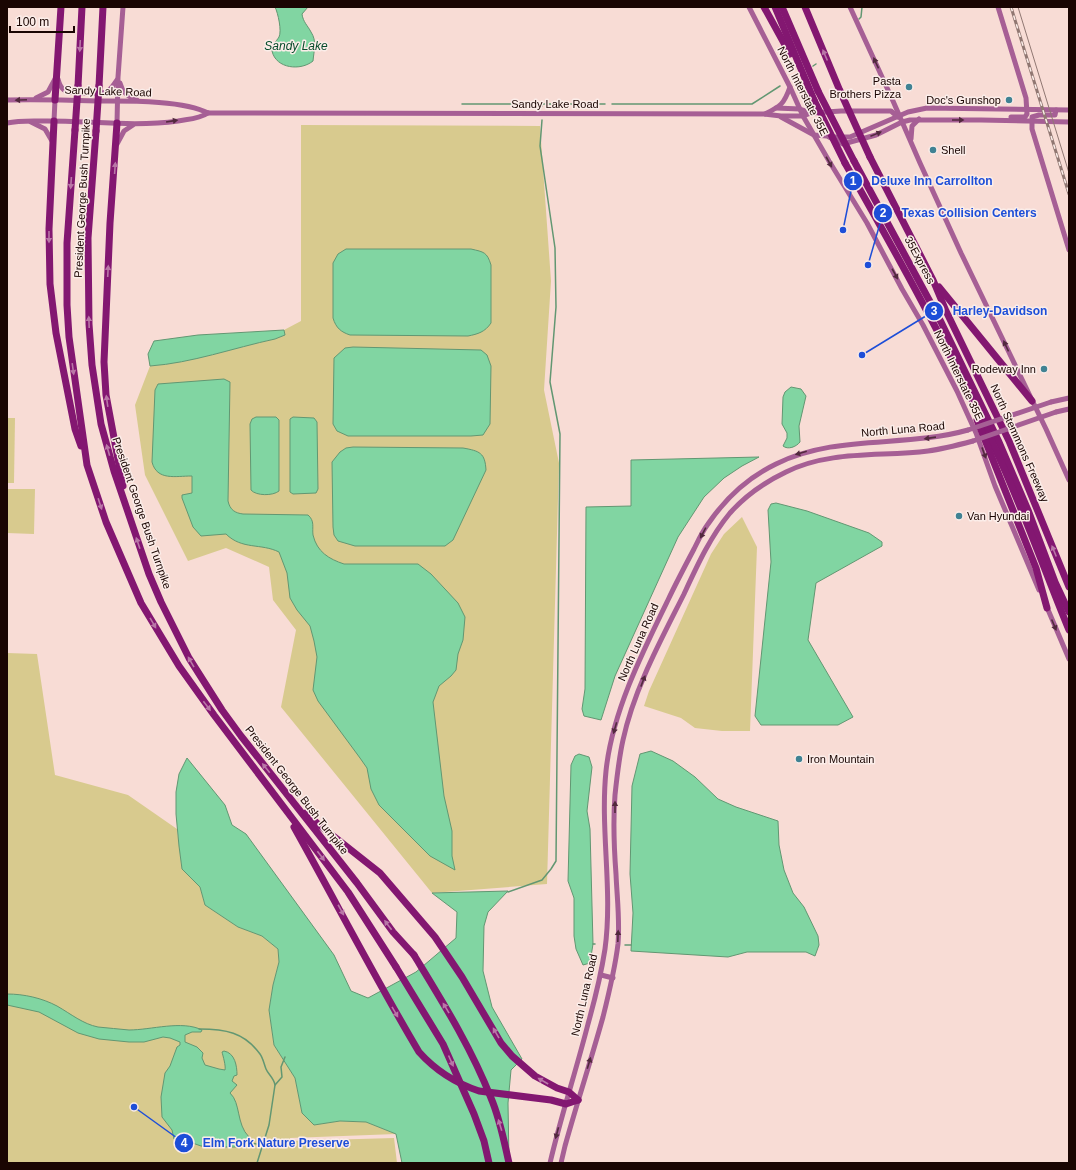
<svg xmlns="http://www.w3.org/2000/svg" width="1076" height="1170" font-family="Arial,sans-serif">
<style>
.green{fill:#d8ca8e}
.water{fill:#81d5a2;stroke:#629772}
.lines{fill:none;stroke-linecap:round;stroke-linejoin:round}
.stream{stroke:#629772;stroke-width:1.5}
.secondary{stroke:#a65f95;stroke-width:5}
.highway{stroke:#831771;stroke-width:7}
.tram{stroke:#907772;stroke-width:1}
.rail-casing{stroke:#907772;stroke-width:3}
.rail{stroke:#fbede9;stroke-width:1.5;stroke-dasharray:4.5;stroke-linecap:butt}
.secondary-bridge{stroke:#a65f95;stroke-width:5}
.highway-bridge{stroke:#831771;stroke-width:7}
.oneway{fill:#b977a7}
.oneway2{fill:#52293d}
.poi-dot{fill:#408293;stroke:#fbede9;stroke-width:1.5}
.labels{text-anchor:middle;stroke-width:3;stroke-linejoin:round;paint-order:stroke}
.poi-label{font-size:11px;fill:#1a0502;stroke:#fbede9;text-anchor:end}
.street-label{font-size:11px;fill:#1a0502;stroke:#fbede9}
.water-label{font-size:12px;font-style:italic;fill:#074b2b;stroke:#fbede9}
.leader{fill:none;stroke:#1d4ed8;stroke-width:1.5}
.callout-dot{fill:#1d4ed8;stroke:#fbede9;stroke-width:1.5}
.mark-label{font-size:12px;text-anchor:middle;font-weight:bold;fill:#fff}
.callout-label{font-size:12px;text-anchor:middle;font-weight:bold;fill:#1d4ed8;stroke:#fbede9;stroke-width:3;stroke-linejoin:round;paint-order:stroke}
</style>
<rect width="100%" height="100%" fill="#f8dcd5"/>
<g class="green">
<path d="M301,125L540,126L551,281L544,390L559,463L547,884L432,893L281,707L296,630L273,600L269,567L226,548L188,561L145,475L135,405L150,366C192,363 233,348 275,339L285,335L284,330L301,321Z"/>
<polygon points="7,418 15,418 14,483 7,483"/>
<polygon points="7,489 35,489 34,534 7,533"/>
<polygon points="742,517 757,547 750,731 722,731 695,728 681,718 644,706 649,691 711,554 724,534"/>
<polygon points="7,653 37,654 55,775 128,795 177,829 182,869 200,887 205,905 238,927 262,936 278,949 279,962 273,985 269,1010 274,1045 295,1078 302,1113 314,1125 340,1121 366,1122 396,1134 290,1138 289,1141 394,1138 397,1163 7,1163"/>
</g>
<g class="water">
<path d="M275,7H308L302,14C303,22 308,26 311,32C317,41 314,50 313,61C301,71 276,69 272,51C271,45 276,42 279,37C282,31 278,13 275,7Z"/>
<path d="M346,249H471C484,252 487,252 491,265V323C485,332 478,334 468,336L350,335C341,332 336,328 333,318V263L338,254Z"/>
<path d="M284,330L285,335L275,339C233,348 192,363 150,366L148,354L154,341L198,335Z"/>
<polygon points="353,347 481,350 487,355 491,366 490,424 483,435 471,436 348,436 337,431 333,424 334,358 345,348"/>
<path d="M224,379L230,382L228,501C230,510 235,513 243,514L308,515C315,521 312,527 313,535C317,552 329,559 344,564H418L431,574L458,603L465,617L463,640L458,654L456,670L451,676L439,686L433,702L444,796L452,831V856L455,870L430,856L379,805L371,789L367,768L360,758L318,701L313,690L317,657L314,641L310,626L297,610L290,598L287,573L279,552C261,543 242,550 226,534L201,536L193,527L182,498V495L192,493V476C175,476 157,481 152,462L155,390L158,384Z"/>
<path d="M791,387L801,389L806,396L799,426L800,442C796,447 788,450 783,446L787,438V433L782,424L783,397L785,392Z"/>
<path d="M256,417H276L279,420V491C273,496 256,496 251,490L250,424L252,419Z"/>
<polygon points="293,417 314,418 317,422 318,489 316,493 293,494 290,492 290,419"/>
<path d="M353,447L463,448C480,451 485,453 486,470L453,540L445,546H355L338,541L334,535L333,527L332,462L340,452L346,448Z"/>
<polygon points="759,457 742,466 724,478 704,497 678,537 615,676 601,720 584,716 582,709 585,689 586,507 631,506 631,460"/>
<polygon points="776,503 807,511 869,533 882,542 882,546 816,583 808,640 853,717 838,725 761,725 755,716 771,562 768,510 771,504"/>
<polygon points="651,751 673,761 695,777 718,799 736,807 778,821 779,845 784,870 793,893 804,907 818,936 819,945 815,956 806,952 747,952 728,957 631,951 633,913 630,874 632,786 640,754"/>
<polygon points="579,754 589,757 592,767 587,811 590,829 593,944 590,963 583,965 576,949 574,936 574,898 568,881 571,765 575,756"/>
<polygon points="187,758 225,805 232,825 246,834 334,955 351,991 368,998 416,972 456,938 457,912 432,893 508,891 488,912 484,926 483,971 492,1007 522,1059 511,1070 508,1103 509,1163 402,1163 396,1134 366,1122 340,1121 314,1125 302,1113 295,1078 274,1045 269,1010 273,985 279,962 278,949 262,936 238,927 205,905 200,887 182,869 179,846 176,814 176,792 179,774"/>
<path d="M7,994C24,994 42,998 57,1006C71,1014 83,1024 98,1027C108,1028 119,1029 129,1030C151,1030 182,1020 202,1030L201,1032H192L185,1035V1042L197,1047L203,1053L202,1058L205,1065L219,1069L225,1070C226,1066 223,1056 222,1052L224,1051C235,1053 237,1066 237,1075L234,1076L232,1081L237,1085L230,1093C241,1103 236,1124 249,1137L248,1140L239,1147H218L201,1146L184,1140L174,1139L172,1130L162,1117L161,1097L165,1073L170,1066L177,1047L180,1045V1042L170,1038L163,1037L144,1042H129L99,1039L78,1033L39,1012L7,1005Z"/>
</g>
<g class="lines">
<g class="stream">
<polyline points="859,19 861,17 862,7"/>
<polyline points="813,66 816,64"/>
<polyline points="462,104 541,104 542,106"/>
<polyline points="541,104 605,104"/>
<polyline points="612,104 752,104 780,86"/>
<polyline points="508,892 542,880 551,869 556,861 560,434 550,382 556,307 555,248 540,146 542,120"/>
<polyline points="593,944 595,944"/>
<polyline points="625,945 631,945"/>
<path d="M199,1029C225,1029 244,1032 260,1054C263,1058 264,1064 266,1069C268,1074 274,1078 275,1085"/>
<polyline points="245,1142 262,1145"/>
<polyline points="257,1163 269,1125 275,1085 282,1077 281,1067 285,1057"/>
</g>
<g class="secondary">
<polyline points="749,7 790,87 803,116 829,161 867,223 902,289 923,325 957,391 976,433 995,486 1039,590"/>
<polyline points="850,7 893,101 920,163 961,253 1046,429 1069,480"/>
<polyline points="998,7 1026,98 1027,114 1025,117 1011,117"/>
<path d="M58,79C59,83 60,87 64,90C70,94 100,94 106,92C111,90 114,84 117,80"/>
<path d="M120,83C122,92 128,97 137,100"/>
<polyline points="36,98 48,92 55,79"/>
<path d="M7,100C38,99 68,100 99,101C127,101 184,100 208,113L764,114L781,116H803L811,113L841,111H891L898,117"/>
<polyline points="776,108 800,109 811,113"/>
<polyline points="1056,110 1055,115 1039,115 1032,117 1032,129 1069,250"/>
<path d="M765,114C781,106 784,104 790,87"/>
<polyline points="781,117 814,135 827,136 843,144 876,135 902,122 910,120 981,120 1069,122"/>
<polyline points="54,121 55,100"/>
<polyline points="31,122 45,129 52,141"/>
<path d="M7,123C20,120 34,121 47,121C91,121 135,127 178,121C189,119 199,119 208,113"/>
<polyline points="117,123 118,77 123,7"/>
<polyline points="830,137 850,137 908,112 927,108 1069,110"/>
<polyline points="911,139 912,126 919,119"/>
<polyline points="117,144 124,131 133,125"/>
<polyline points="1051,402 1069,398"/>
<polyline points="1056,412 1069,409"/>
<polyline points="1046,605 1069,659"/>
<polyline points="601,975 613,978"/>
<path d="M550,1163C561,1116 576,1071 588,1024C595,999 601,975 605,949C613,890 600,830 606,771C612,713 642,653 668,600C676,583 685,566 694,549C698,541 702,532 708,524C725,499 749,477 776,464C836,434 905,448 968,430"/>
<path d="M561,1163L565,1146C577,1103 591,1060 603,1017C609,993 615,969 618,944C620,920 617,898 616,874C614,848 613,821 615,795C617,776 619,758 623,740C634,689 661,640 684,594C697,566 710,537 730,513C745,496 765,482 786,472C830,450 880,457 928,451C943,449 958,445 973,441"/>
</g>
<g class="highway">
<polyline points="764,7 790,54"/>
<polyline points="775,7 814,100"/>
<polyline points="782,7 818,91"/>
<polyline points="805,7 840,91"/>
<polyline points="78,86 82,7"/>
<polyline points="99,86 103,7"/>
<polyline points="55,100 61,7"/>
<polyline points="54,121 49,229 50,284 56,333 75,429 81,446"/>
<polyline points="117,123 110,223 104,362 106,395 123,486"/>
<polyline points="75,130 67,243 67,305 69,337 87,465 106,522 141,603 179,666 214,715 348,892 396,967"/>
<polyline points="96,131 88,238 89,324 92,365 101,424 114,471 149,574 161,602 189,658 222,710 241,736 357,883 393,932 414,955"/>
<polyline points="870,157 933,280 946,311 1009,441 1069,587"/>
<polyline points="854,161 941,322 999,442 1028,510 1055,582 1069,612"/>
<path d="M845,163C897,255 948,346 992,442C1021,503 1043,567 1069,630"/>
<polyline points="939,287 1032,401"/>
<polyline points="977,420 1036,568 1047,608"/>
<polyline points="306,813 318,824 380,873 435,937 462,977 501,1043 512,1056 535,1076 557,1088 569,1092 578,1100"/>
<path d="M294,827C336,902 375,978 419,1052C436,1071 455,1083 479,1091L551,1100L566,1104L578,1100"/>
</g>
<polyline class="tram" points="1018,7 1069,173"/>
<defs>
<polyline id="rail" points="1011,7 1069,194"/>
</defs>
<use href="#rail" class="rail-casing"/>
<use href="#rail" class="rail"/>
<g class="secondary-bridge">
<polyline points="968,430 1051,402"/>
<polyline points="973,441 1056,412"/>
</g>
<g class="highway-bridge">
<polyline points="818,91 854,161"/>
<polyline points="840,91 870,157"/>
<polyline points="814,100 845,163"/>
<polyline points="75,130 78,86"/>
<polyline points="96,131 99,86"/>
<path d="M414,955C442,1001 471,1047 491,1098C500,1119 504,1141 509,1163"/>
<polyline points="396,967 443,1044 474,1114 484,1141 489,1163"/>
</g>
</g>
<defs><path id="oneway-solid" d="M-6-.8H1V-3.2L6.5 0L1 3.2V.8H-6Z"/></defs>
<g class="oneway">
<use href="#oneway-solid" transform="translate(80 46) rotate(93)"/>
<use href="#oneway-solid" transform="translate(825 55) rotate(-113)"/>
<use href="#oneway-solid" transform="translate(115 168) rotate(-86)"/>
<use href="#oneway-solid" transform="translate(71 183) rotate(94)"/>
<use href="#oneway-solid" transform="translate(49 237) rotate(90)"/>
<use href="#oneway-solid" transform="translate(108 271) rotate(-87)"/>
<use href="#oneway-solid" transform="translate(89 322) rotate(-92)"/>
<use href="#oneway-solid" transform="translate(73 369) rotate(82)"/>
<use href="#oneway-solid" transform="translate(107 401) rotate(-98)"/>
<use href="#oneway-solid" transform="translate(108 450) rotate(-106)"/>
<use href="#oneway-solid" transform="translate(100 504) rotate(72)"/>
<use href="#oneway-solid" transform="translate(138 543) rotate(-109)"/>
<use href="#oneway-solid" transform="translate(1054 551) rotate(-112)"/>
<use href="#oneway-solid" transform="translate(153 623) rotate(60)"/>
<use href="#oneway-solid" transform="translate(191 662) rotate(-120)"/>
<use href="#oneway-solid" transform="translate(207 706) rotate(53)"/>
<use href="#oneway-solid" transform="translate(266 768) rotate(-129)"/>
<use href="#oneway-solid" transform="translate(321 856) rotate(53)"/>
<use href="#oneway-solid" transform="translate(341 910) rotate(61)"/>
<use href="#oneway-solid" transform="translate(388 925) rotate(-127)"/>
<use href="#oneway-solid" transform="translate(446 1008) rotate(-121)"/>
<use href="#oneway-solid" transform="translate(395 1012) rotate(60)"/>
<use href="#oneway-solid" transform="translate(496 1033) rotate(-120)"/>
<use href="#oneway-solid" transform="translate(451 1061) rotate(66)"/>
<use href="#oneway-solid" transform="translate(543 1081) rotate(-150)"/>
<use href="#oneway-solid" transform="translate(500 1125) rotate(-107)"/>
</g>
<g class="oneway2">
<use href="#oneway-solid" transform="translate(876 63) rotate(-115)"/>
<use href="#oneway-solid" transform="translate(21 100) rotate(177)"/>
<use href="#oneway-solid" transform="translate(958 120)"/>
<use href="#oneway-solid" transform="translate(172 121) rotate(-9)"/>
<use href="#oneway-solid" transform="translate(876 134) rotate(-22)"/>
<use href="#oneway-solid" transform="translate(829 162) rotate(61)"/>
<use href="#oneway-solid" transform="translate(895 274) rotate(61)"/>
<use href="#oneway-solid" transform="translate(1006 346) rotate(-115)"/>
<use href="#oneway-solid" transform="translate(930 438) rotate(172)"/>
<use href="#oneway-solid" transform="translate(801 453) rotate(164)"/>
<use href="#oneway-solid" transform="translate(984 453) rotate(70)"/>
<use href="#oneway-solid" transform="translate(703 533) rotate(118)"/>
<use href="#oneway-solid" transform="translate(1054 625) rotate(67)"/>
<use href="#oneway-solid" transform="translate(643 681) rotate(-69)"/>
<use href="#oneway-solid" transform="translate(615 728) rotate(106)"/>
<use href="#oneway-solid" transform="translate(615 807) rotate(-90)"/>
<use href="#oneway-solid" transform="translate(618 936) rotate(-88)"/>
<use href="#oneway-solid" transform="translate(589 1063) rotate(-73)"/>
<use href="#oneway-solid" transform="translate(557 1133) rotate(105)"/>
</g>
<g class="poi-dot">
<circle cx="909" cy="87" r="4"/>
<circle cx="1009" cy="100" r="4"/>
<circle cx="933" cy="150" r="4"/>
<circle cx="1044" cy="369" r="4"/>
<circle cx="959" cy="516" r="4"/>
<circle cx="799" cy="759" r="4"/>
</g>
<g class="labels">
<g class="poi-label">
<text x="901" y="85">Pasta<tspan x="901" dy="13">Brothers Pizza</tspan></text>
<text x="1001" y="104">Doc's Gunshop</text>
<text x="941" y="154" text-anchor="start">Shell</text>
<text x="1036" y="373">Rodeway Inn</text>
<text x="967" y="520" text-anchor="start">Van Hyundai</text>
<text x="807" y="763" text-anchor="start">Iron Mountain</text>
</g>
<g class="street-label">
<text transform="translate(108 91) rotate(2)" y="4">Sandy Lake Road</text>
<text transform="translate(803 91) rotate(63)" y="4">North Interstate 35E</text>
<text x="555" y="108">Sandy Lake Road</text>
<text transform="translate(82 198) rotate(-87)" y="4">President George Bush Turnpike</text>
<text transform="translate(920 260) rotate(62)" y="4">35Express</text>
<text transform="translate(959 375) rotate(64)" y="4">North Interstate 35E</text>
<text transform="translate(903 429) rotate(-5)" y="4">North Luna Road</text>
<text transform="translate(1020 443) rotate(66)" y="4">North Stemmons Freeway</text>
<text transform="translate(142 513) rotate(71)" y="4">President George Bush Turnpike</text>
<text transform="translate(638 642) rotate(-66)" y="4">North Luna Road</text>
<text transform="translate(297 790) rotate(52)" y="4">President George Bush Turnpike</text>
<text transform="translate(584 995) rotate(-77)" y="4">North Luna Road</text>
</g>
<g class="water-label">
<text x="296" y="50">Sandy Lake</text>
</g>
</g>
<path class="leader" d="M843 230L853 181M868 265L883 213M862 355L934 311M134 1107L184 1143"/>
<g class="callout-dot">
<circle cx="843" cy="230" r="4"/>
<circle cx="868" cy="265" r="4"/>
<circle cx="862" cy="355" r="4"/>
<circle cx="134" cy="1107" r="4"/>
<circle cx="853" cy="181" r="10"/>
<circle cx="883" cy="213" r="10"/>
<circle cx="934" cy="311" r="10"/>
<circle cx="184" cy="1143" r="10"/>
</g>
<g class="mark-label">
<text x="853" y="185">1</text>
<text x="883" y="217">2</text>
<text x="934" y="315">3</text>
<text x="184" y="1147">4</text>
</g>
<g class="callout-label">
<text x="932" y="185">Deluxe Inn Carrollton</text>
<text x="969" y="217">Texas Collision Centers</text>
<text x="1000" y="315">Harley-Davidson</text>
<text x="276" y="1147">Elm Fork Nature Preserve</text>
</g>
<rect width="1076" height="1170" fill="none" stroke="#1a0502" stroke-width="16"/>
<path d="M10 26v6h64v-6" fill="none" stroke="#1a0502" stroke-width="2"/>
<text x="16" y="26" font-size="12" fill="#1a0502" stroke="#fbede9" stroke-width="3" paint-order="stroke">100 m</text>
</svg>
